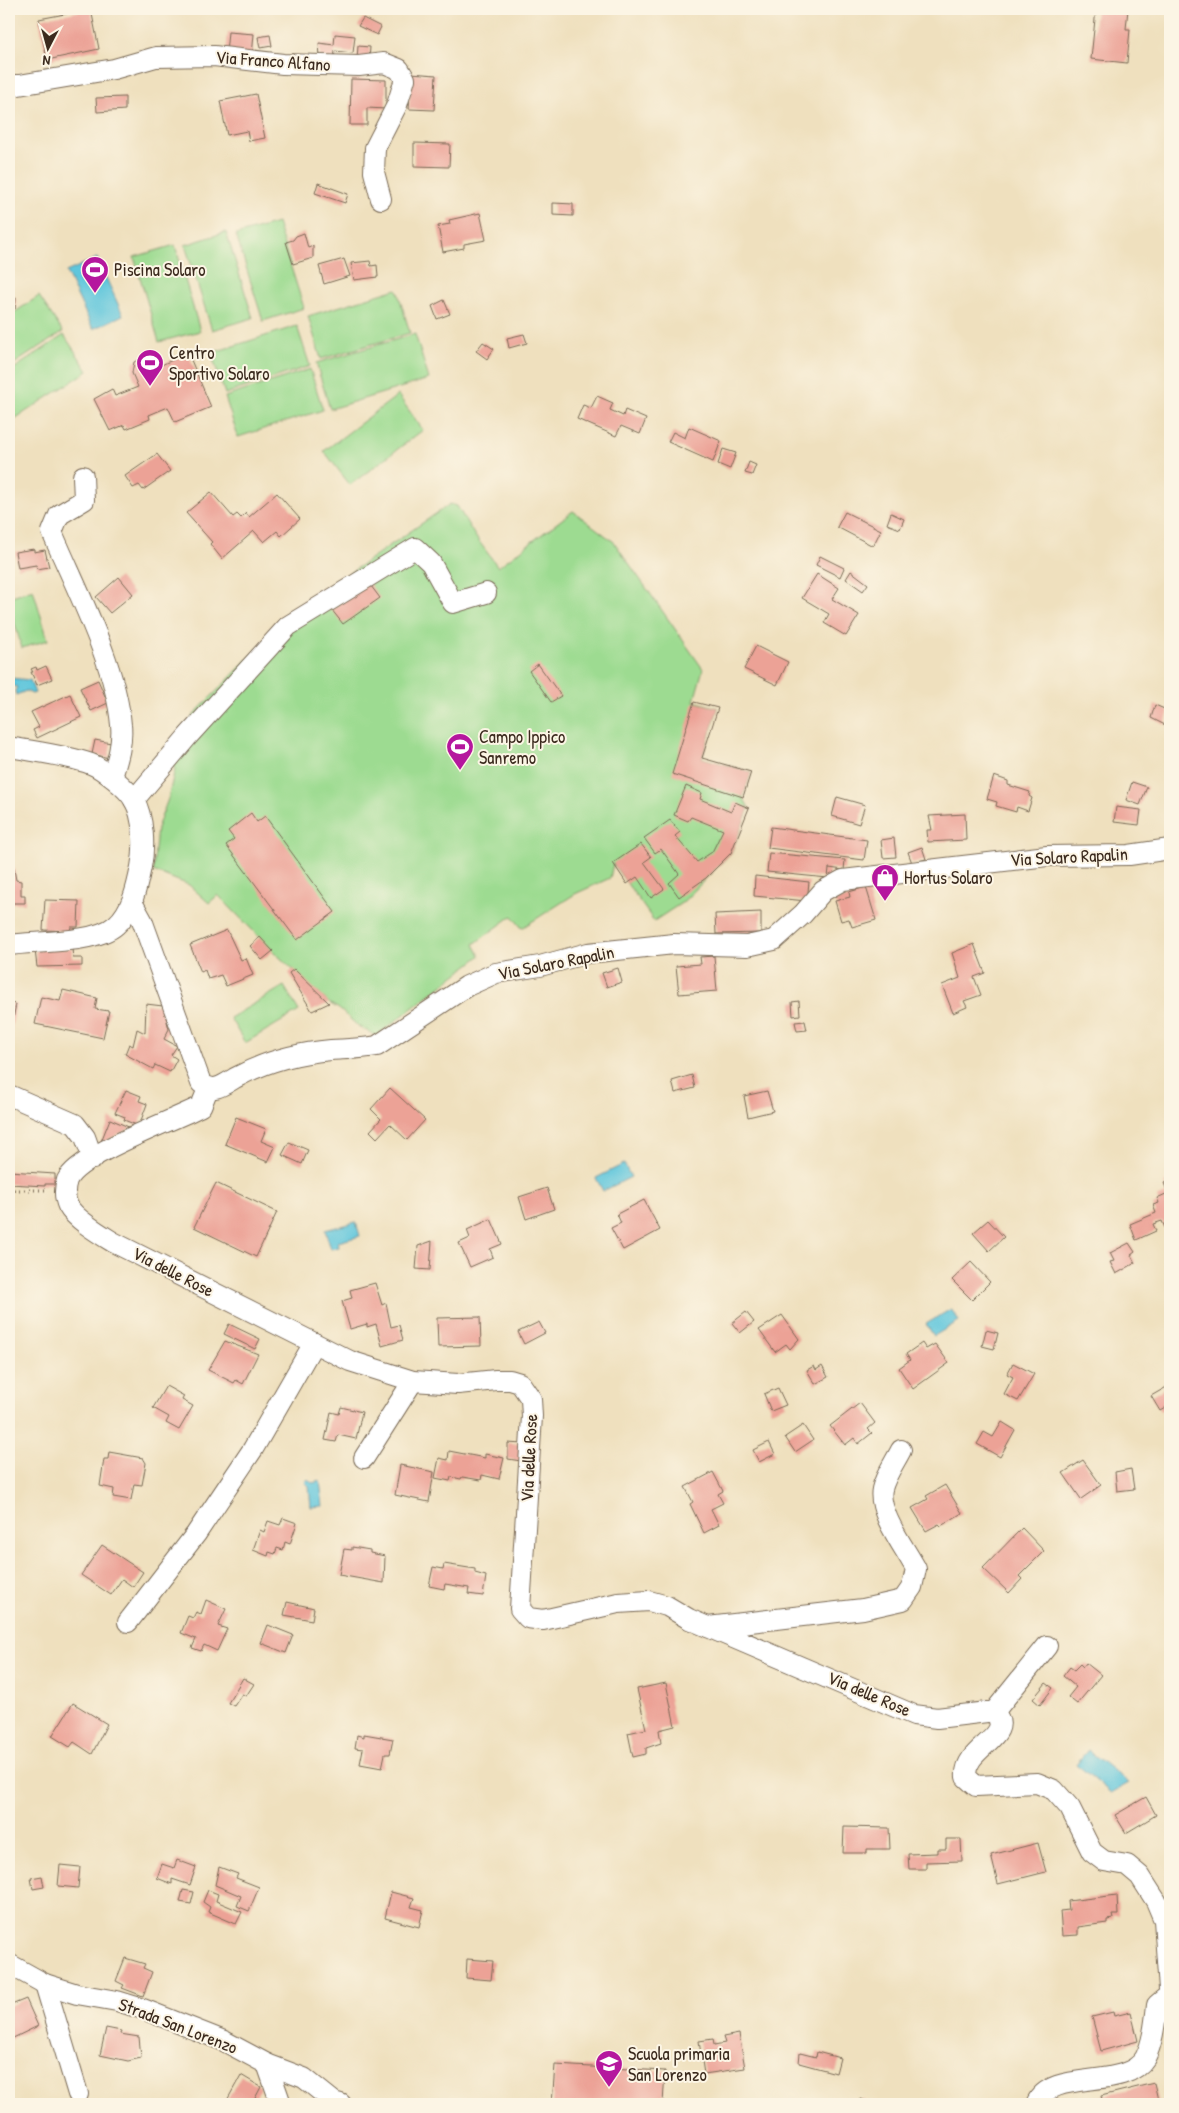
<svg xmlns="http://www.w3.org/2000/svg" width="1179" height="2113" font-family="'Patrick Hand',sans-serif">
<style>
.green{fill:#9ddb91;stroke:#6c8258}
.water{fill:#5fc6dc;stroke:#4d787d}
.building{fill:#eca296}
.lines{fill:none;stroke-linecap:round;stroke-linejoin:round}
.minor-casing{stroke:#7a6a56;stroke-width:22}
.path{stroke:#7a6a56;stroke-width:3;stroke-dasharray:1 4;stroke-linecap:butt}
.minor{stroke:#fff;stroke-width:20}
.labels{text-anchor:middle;stroke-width:4;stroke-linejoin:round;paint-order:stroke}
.street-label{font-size:18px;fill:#3b2a1e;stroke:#fcf5e5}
.poi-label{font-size:18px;fill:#3b2a1e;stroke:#fcf5e5;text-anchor:start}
</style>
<rect width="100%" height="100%" fill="#fcf5e5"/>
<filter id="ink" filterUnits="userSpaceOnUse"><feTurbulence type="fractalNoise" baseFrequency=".02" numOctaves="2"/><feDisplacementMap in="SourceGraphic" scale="10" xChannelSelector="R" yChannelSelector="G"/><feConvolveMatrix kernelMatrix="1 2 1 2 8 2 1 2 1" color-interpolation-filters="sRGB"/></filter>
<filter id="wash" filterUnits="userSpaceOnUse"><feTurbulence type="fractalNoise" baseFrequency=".0096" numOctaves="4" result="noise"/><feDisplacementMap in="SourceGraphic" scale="20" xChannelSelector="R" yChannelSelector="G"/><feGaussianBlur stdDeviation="1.12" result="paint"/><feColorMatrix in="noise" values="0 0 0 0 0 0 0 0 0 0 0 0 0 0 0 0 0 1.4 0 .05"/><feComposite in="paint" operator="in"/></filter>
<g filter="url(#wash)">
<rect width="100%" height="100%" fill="#efe0be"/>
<g class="green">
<polygon points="277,223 304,308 263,321 236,235"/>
<polygon points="226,232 253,318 212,330 185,245"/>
<polygon points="175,245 200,331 159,342 134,257"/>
<polygon points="397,289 410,333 321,359 308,316"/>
<polygon points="39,296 63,332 9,367 9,316"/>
<polygon points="297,326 310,366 225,394 211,353"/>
<polygon points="415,334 429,379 330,409 316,363"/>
<polygon points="64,335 88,371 13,420 9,414 9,372"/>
<polygon points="310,369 323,410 238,437 225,397"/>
<polygon points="398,395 423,430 350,485 324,451"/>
<polygon points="450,504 457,506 475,536 498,567 573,511 614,542 703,669 694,701 718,708 702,758 751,772 743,797 749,808 731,853 683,902 654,921 613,864 610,878 575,894 522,928 512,916 474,944 480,956 376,1036 358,1026 339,1009 329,1003 274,952 218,895 209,903 189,885 153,871 157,828 168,799 175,769 165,756 196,712 284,623 331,586"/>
<polygon points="33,589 48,640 22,648 9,604 9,597"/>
<polygon points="284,986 299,1011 245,1043 230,1018"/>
</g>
<g class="water">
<polygon points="97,258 123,315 93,329 66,272"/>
<polygon points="10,678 30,680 35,693 32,694 26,691 16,695 15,691 17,687 9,685"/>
<polygon points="624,1164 631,1177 603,1191 596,1178"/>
<polygon points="356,1222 360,1236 338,1242 339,1247 331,1249 325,1230"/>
<polygon points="951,1309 959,1321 934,1336 926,1324"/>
<polygon points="308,1479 312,1483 320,1481 323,1506 311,1507 309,1486 305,1482"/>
<polygon points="1088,1750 1129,1783 1111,1793 1076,1764"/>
</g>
<g id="blocks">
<g class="building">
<polygon points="91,9 99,49 47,60 39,19"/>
<polygon points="1096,9 1128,9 1126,29 1130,29 1127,63 1091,59"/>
<polygon points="363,18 381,27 377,35 358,26"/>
<polygon points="228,32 254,34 252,56 226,53"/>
<polygon points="335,34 355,36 353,53 335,51 334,59 320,57 319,43 334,45"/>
<polygon points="270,35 272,46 260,48 258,37"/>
<polygon points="358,46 370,47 369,61 357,59"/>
<polygon points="411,73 436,75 434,110 409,109"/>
<polygon points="351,79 386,80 386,109 367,108 367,125 350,125"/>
<polygon points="256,94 265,138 249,141 247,131 227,135 220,101"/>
<polygon points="125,97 125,110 97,112 96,98"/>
<polygon points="414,143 450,144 449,167 414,166"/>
<polygon points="318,183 348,194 345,203 315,193"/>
<polygon points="553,203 573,204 573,216 553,215"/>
<polygon points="480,213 486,240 464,244 464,248 443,252 438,226 450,224 449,220"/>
<polygon points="304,233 308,248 313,246 313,258 293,264 286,242 293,240 296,236"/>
<polygon points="344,259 350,276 324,284 319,266"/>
<polygon points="370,261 371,266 377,265 378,277 354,280 351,263"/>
<polygon points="9,297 16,298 15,309 9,309"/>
<polygon points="444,300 450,314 437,319 432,306"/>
<polygon points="524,334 527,343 509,348 507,338"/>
<polygon points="483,342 494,349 487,359 476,351"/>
<polygon points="188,353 211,407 175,422 168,407 149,415 150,419 126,429 124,425 110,431 94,399 112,389 115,396 138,387 132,373 134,362 145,357 154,356 159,366"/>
<polygon points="597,396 613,403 610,410 623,416 625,410 646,419 640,434 621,426 616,436 577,419 583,405 591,408"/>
<polygon points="689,427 721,441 713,462 668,442 673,432 685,438"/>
<polygon points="723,449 736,453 730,469 718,464"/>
<polygon points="157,454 170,471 143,490 139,485 133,488 125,476"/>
<polygon points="749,462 756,465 752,475 745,473"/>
<polygon points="211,492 233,517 237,514 241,518 246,513 249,517 277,493 300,519 281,536 277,531 264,542 254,531 222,559 210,544 212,542 186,513"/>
<polygon points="845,512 881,530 873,546 837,527"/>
<polygon points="891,513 904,519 900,529 887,524"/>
<polygon points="34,549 34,552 45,550 49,567 37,569 36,565 18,568 15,552"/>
<polygon points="820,556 844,568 840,577 816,565"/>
<polygon points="851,571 868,584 863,591 846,579"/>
<polygon points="817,574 839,588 832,599 859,615 846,636 824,623 829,614 802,598"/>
<polygon points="119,577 133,594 110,613 96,597"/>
<polygon points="368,582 380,598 343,624 331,609"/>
<polygon points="756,646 788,662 777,685 744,669"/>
<polygon points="538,664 561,696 551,702 529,671"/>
<polygon points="46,666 52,679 37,685 31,672 33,672 31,669 36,667 37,670"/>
<polygon points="98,680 108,703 91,711 80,688"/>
<polygon points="70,694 81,717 37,738 33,730 39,727 31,712"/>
<polygon points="694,702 718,708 702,758 751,772 743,797 672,774"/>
<polygon points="1155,705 1169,711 1165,725 1151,718"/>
<polygon points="95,740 111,743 109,758 92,754"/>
<polygon points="994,776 1008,781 1008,785 1030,792 1029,796 1032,798 1028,811 1017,807 1016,812 996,806 997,802 987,799"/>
<polygon points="1132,782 1147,787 1140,805 1126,800"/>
<polygon points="686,786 702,793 700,799 731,812 735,802 749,808 731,853 706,878 679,897 669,883 679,874 661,849 655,853 644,838 670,820 680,832 675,836 697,862 712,852 723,830 691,817 688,821 674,815"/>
<polygon points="837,797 865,805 859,824 832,816"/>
<polygon points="1116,807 1141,810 1139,825 1114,822"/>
<polygon points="251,813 257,822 265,816 335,912 297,940 226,845 234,839 228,831"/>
<polygon points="965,814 966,840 928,842 927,830 932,830 929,816"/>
<polygon points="771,827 867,840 864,860 768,848"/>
<polygon points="894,838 896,857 883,858 881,840"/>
<polygon points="641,844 651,857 644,862 664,889 651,898 637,877 627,884 613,863"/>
<polygon points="922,847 926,859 912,863 908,852"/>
<polygon points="769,853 845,860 844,870 829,868 828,878 767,872"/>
<polygon points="9,869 14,869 16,880 21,881 21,895 25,895 25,903 9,903"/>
<polygon points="755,876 809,882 807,901 754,896"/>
<polygon points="866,887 876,920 852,927 849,919 841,921 835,901 850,897 849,892"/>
<polygon points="45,900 79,901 78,927 71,927 70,931 43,930"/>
<polygon points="761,912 761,933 716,934 715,914"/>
<polygon points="227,930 241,960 246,958 253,975 226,986 221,975 208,979 205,970 201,972 190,945"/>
<polygon points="260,937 273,951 262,960 250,946"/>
<polygon points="974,944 985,973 974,977 981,995 964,1001 967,1007 953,1013 942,985 960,978 952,953"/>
<polygon points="72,949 73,958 82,958 82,966 37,967 35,950"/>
<polygon points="714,956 717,991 679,994 676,966 701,964 700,957"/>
<polygon points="618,968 622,982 607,987 602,973"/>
<polygon points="294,969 329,1003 312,1011 289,973"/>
<polygon points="63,990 97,998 95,1009 109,1011 103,1038 35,1024 41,997 60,1001"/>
<polygon points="799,1001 800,1015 793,1016 792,1002"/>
<polygon points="9,1003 16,1004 10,1035 9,1035"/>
<polygon points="146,1004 163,1006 169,1029 164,1039 177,1046 171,1055 177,1059 170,1072 155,1065 153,1069 125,1054 129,1044 133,1046 137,1029 145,1033"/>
<polygon points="805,1021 807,1030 797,1031 795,1022"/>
<polygon points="692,1075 695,1088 675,1093 672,1081"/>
<polygon points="390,1088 425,1120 407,1140 390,1124 377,1138 370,1131 381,1119 371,1109"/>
<polygon points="126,1090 141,1096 139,1101 147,1104 139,1126 124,1120 125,1117 115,1113"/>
<polygon points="767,1091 773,1111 748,1117 744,1096"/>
<polygon points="236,1117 266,1129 261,1141 275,1147 268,1162 225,1144"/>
<polygon points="110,1119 131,1128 100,1144"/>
<polygon points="289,1142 308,1150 302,1164 282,1155"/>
<polygon points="9,1171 55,1174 55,1184 45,1184 45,1186 9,1184"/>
<polygon points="1170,1181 1170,1226 1165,1228 1162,1221 1153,1224 1156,1231 1136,1240 1130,1224 1156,1213 1153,1205 1159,1203 1157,1198 1168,1193 1164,1183"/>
<polygon points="216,1183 277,1212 256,1257 194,1227"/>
<polygon points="547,1188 554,1209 526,1219 519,1197"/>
<polygon points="644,1200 660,1230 623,1250 611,1228 621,1223 617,1214"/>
<polygon points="491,1219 502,1244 490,1249 493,1257 470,1267 459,1243 470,1238 467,1230"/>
<polygon points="988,1220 1004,1237 989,1251 973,1233"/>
<polygon points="432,1241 430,1270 416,1269 418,1246"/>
<polygon points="1129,1243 1135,1252 1131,1255 1135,1263 1116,1274 1110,1262 1114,1261 1110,1253"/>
<polygon points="971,1262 990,1282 972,1300 952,1280"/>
<polygon points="375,1283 382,1305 386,1303 391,1327 399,1325 403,1340 382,1346 376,1324 367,1327 367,1324 350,1329 342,1301 352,1298 350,1290"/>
<polygon points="746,1312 754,1322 740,1333 732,1323"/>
<polygon points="782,1315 799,1339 790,1349 786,1344 775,1352 759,1330"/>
<polygon points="480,1317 481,1346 438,1347 437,1318"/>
<polygon points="539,1322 545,1333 524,1344 518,1332"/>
<polygon points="229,1324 260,1339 255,1349 224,1334"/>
<polygon points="986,1330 998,1333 994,1349 982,1346"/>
<polygon points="225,1341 258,1354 243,1384 236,1380 234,1383 208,1370"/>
<polygon points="922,1343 926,1349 935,1344 949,1363 913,1389 899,1368 910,1360 906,1354"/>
<polygon points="1013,1363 1034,1374 1018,1401 1004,1394 1013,1377 1007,1374"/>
<polygon points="814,1366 816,1370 822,1366 828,1377 815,1384 807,1370"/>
<polygon points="1170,1385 1170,1405 1160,1411 1151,1396"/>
<polygon points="166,1386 184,1396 182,1400 193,1406 179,1430 166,1423 169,1417 153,1408"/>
<polygon points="778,1388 786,1405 771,1411 764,1394"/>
<polygon points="860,1403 875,1423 868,1429 872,1433 858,1444 854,1438 845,1445 830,1426"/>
<polygon points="341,1407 362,1412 356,1439 338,1435 336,1442 325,1440 331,1412 339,1414"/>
<polygon points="1002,1422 1015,1430 1000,1457 977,1444 984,1432 993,1437"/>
<polygon points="803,1425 813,1440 795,1452 785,1437"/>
<polygon points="769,1442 775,1454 759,1462 753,1450"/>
<polygon points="508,1443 522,1444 521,1461 508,1459"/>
<polygon points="449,1451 485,1458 485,1454 504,1458 499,1479 482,1475 481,1480 462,1477 461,1479 451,1477 450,1481 435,1478 439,1458 448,1460"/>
<polygon points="109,1452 143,1458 146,1463 142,1485 134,1484 131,1500 113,1497 114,1489 100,1486 104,1459 108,1459"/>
<polygon points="1083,1460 1101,1485 1081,1499 1063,1473"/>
<polygon points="400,1465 434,1472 429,1502 395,1495"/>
<polygon points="1131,1469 1134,1489 1117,1491 1115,1472"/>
<polygon points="713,1472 723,1491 718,1494 723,1503 711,1509 719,1525 704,1533 690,1504 693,1502 685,1487"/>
<polygon points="945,1485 962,1513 941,1526 939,1524 926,1531 912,1508 928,1499 926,1496"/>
<polygon points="283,1518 297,1523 290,1544 285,1542 283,1550 277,1548 275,1554 269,1552 268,1556 253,1550 260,1530 264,1532 268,1521 280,1525"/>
<polygon points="1022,1528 1044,1551 1019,1576 1022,1579 1009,1593 983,1568"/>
<polygon points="102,1545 143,1572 133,1587 122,1579 111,1595 81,1575"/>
<polygon points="352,1547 370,1550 370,1553 385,1556 384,1583 339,1575 344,1549 352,1550"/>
<polygon points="444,1564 475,1569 475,1573 486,1576 483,1596 468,1594 469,1588 445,1584 444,1589 429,1586 433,1567 443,1569"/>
<polygon points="206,1600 226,1609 218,1626 227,1629 217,1651 204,1645 201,1651 192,1648 196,1639 181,1633 188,1616 193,1618 196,1612 201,1614"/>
<polygon points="287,1602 314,1608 312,1620 284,1615"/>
<polygon points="268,1625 293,1635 286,1653 261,1643"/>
<polygon points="1086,1663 1101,1675 1077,1704 1068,1697 1076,1687 1063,1676 1070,1667 1074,1670 1080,1664 1083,1667"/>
<polygon points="243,1678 254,1684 246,1696 242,1694 234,1706 228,1703"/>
<polygon points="666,1683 675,1726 659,1730 661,1743 646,1748 646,1754 633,1757 628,1733 646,1729 637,1689"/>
<polygon points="1046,1683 1053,1688 1040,1705 1033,1699"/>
<polygon points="73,1703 107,1724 92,1754 74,1742 70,1747 52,1736"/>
<polygon points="364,1734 393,1739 390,1754 385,1754 382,1768 360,1764 363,1749 355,1748 357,1735 364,1737"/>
<polygon points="1146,1797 1156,1815 1126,1833 1115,1815"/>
<polygon points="844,1827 889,1828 890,1849 867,1849 867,1853 843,1853"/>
<polygon points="946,1839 961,1839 962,1861 926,1862 926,1869 909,1869 908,1854 937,1853 937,1849 946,1849"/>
<polygon points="1038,1843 1046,1872 998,1884 991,1855"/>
<polygon points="177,1860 196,1867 190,1885 172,1879 172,1884 157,1878 162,1864 174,1868"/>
<polygon points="60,1865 80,1867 78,1888 58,1886"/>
<polygon points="219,1867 238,1874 236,1878 259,1887 249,1911 237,1906 241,1896 215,1885"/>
<polygon points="42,1876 44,1887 33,1889 31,1878"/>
<polygon points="183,1890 194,1892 191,1904 180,1902"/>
<polygon points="208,1890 218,1894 216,1901 242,1912 236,1924 208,1912 210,1907 203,1902"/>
<polygon points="391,1892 414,1898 411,1907 423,1910 419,1927 385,1918"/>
<polygon points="1117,1895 1118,1915 1112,1915 1113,1919 1107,1920 1107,1923 1078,1927 1078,1935 1062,1936 1060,1911 1069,1910 1068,1901"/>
<polygon points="125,1958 145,1964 143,1968 152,1972 143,1996 122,1988 124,1985 116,1981"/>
<polygon points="467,1959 493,1961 491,1980 466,1978"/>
<polygon points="26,1999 38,2026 9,2040 9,2006"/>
<polygon points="1113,2012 1114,2016 1131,2012 1138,2041 1101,2051 1092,2017"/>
<polygon points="106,2028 121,2031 120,2034 139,2037 141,2058 128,2061 100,2055"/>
<polygon points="739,2034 745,2068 704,2074 699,2041 713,2039 714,2045 725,2043 723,2037"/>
<polygon points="817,2052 840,2058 836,2073 799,2063 800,2053 816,2057"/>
<polygon points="555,2065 665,2071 663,2104 552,2104"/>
<polygon points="241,2075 261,2087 252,2104 225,2104"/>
<polygon points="1154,2083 1159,2104 1103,2104 1101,2096"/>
<polygon points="860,2099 876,2104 858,2104"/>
</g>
</g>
</g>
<g filter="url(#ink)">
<use href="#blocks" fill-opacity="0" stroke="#7a6a56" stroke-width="1"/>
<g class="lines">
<defs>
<g id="minor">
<polyline points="9,85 19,85 114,69 156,57 214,56 283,64 359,66 384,63 399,69 405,79 397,105 375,148 374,172 381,199"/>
<path d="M83,476L84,500L59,515L52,532C76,589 116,664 121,725C123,743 117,761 112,777"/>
<path d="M9,747C36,752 65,755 91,764C102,768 128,789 134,800C144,817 145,848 141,867C137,887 132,911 116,925C95,944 37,941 9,945"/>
<polyline points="134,800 188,736 288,626 415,548 431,563 453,603 486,593"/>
<path d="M132,902L142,920L201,1083C214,1093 222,1086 235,1078C264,1062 297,1053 331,1050C346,1049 361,1049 377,1046L467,986L496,973L540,966L588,953L674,944L747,946L774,940L803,914L823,891L843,880L1047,856L1129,855L1170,849"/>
<path d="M208,1089L201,1106C173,1121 79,1154 67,1180C64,1189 64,1197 68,1206C75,1219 100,1234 113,1242L350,1361L413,1381L458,1384L496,1380H510L520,1383L531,1399L532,1416L521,1593L520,1609L528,1618L543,1620L618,1603L649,1601L667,1606L689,1619L914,1715L937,1718L987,1712H994C1017,1737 963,1747 966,1777L976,1786L1037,1783L1054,1790L1070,1808L1092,1852L1104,1861L1127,1865L1140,1876L1156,1901L1164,1920L1170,2003"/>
<polyline points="9,1095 75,1124 85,1137 93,1159"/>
<polyline points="364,1458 413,1381"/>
<polyline points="128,1622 196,1534 253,1449 314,1343"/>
<path d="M708,1627L863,1609L903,1600L912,1587L916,1569C905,1548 877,1512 882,1489C885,1476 895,1462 901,1450"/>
<polyline points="994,1712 1047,1646"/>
<polyline points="9,1964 45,1984 77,1994 117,2001 143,2009 224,2041 267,2064 304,2078 334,2102 341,2104"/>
<polyline points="45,1984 78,2094"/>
<polyline points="267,2064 281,2104"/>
<path d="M1036,2104C1052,2067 1124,2092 1145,2058C1153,2043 1155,2022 1157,2005L1169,1995"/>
</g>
</defs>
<use href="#minor" class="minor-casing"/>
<polyline class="path" points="9,1190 46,1190"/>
<use href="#minor" class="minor"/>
</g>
</g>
<defs>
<symbol id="stadium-pin" viewBox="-11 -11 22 30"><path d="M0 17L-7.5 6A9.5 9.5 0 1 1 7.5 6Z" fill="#b5179e" stroke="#fcf5e5"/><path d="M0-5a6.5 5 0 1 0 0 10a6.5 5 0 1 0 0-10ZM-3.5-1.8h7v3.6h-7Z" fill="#fff"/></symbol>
<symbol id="shop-pin" viewBox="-11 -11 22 30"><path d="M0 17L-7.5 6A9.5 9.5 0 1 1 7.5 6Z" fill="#b5179e" stroke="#fcf5e5"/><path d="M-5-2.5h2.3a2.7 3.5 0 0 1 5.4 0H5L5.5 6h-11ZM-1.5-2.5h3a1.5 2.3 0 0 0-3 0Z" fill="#fff"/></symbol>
<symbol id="school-pin" viewBox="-11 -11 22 30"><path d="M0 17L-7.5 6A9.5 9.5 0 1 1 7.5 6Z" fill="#b5179e" stroke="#fcf5e5"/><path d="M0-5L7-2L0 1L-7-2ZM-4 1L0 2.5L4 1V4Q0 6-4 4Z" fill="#fff"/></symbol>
</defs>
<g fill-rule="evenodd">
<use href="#stadium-pin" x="79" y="254" width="32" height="43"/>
<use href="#stadium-pin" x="134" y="347" width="32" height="43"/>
<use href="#stadium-pin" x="444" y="731" width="32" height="43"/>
<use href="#shop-pin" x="869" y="862" width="32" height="43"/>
<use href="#school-pin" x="593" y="2048" width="32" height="43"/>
</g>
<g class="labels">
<g class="street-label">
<text transform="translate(273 61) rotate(4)" y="6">Via Franco Alfano</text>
<text transform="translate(1069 857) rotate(-3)" y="6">Via Solaro Rapalin</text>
<text transform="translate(556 963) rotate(-11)" y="6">Via Solaro Rapalin</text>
<text transform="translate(173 1272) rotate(27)" y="6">Via delle Rose</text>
<text transform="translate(529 1458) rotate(-87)" y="6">Via delle Rose</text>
<text transform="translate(869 1694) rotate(23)" y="6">Via delle Rose</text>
<text transform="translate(178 2026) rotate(21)" y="6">Strada San Lorenzo</text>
</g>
<g class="poi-label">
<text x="114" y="276">Piscina Solaro</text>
<text x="169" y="359">Centro<tspan x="169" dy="21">Sportivo Solaro</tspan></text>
<text x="479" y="743">Campo Ippico<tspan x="479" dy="21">Sanremo</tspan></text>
<text x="904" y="884">Hortus Solaro</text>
<text x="628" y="2060">Scuola primaria<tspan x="628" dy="21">San Lorenzo</tspan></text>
</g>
</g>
<rect width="1179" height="2113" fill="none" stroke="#fcf5e5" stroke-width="30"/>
<g transform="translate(48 48) rotate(186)" stroke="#fcf5e5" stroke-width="4" paint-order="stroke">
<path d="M0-4L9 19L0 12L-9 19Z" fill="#3b2a1e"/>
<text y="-8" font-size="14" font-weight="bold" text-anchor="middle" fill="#3b2a1e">N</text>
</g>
</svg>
